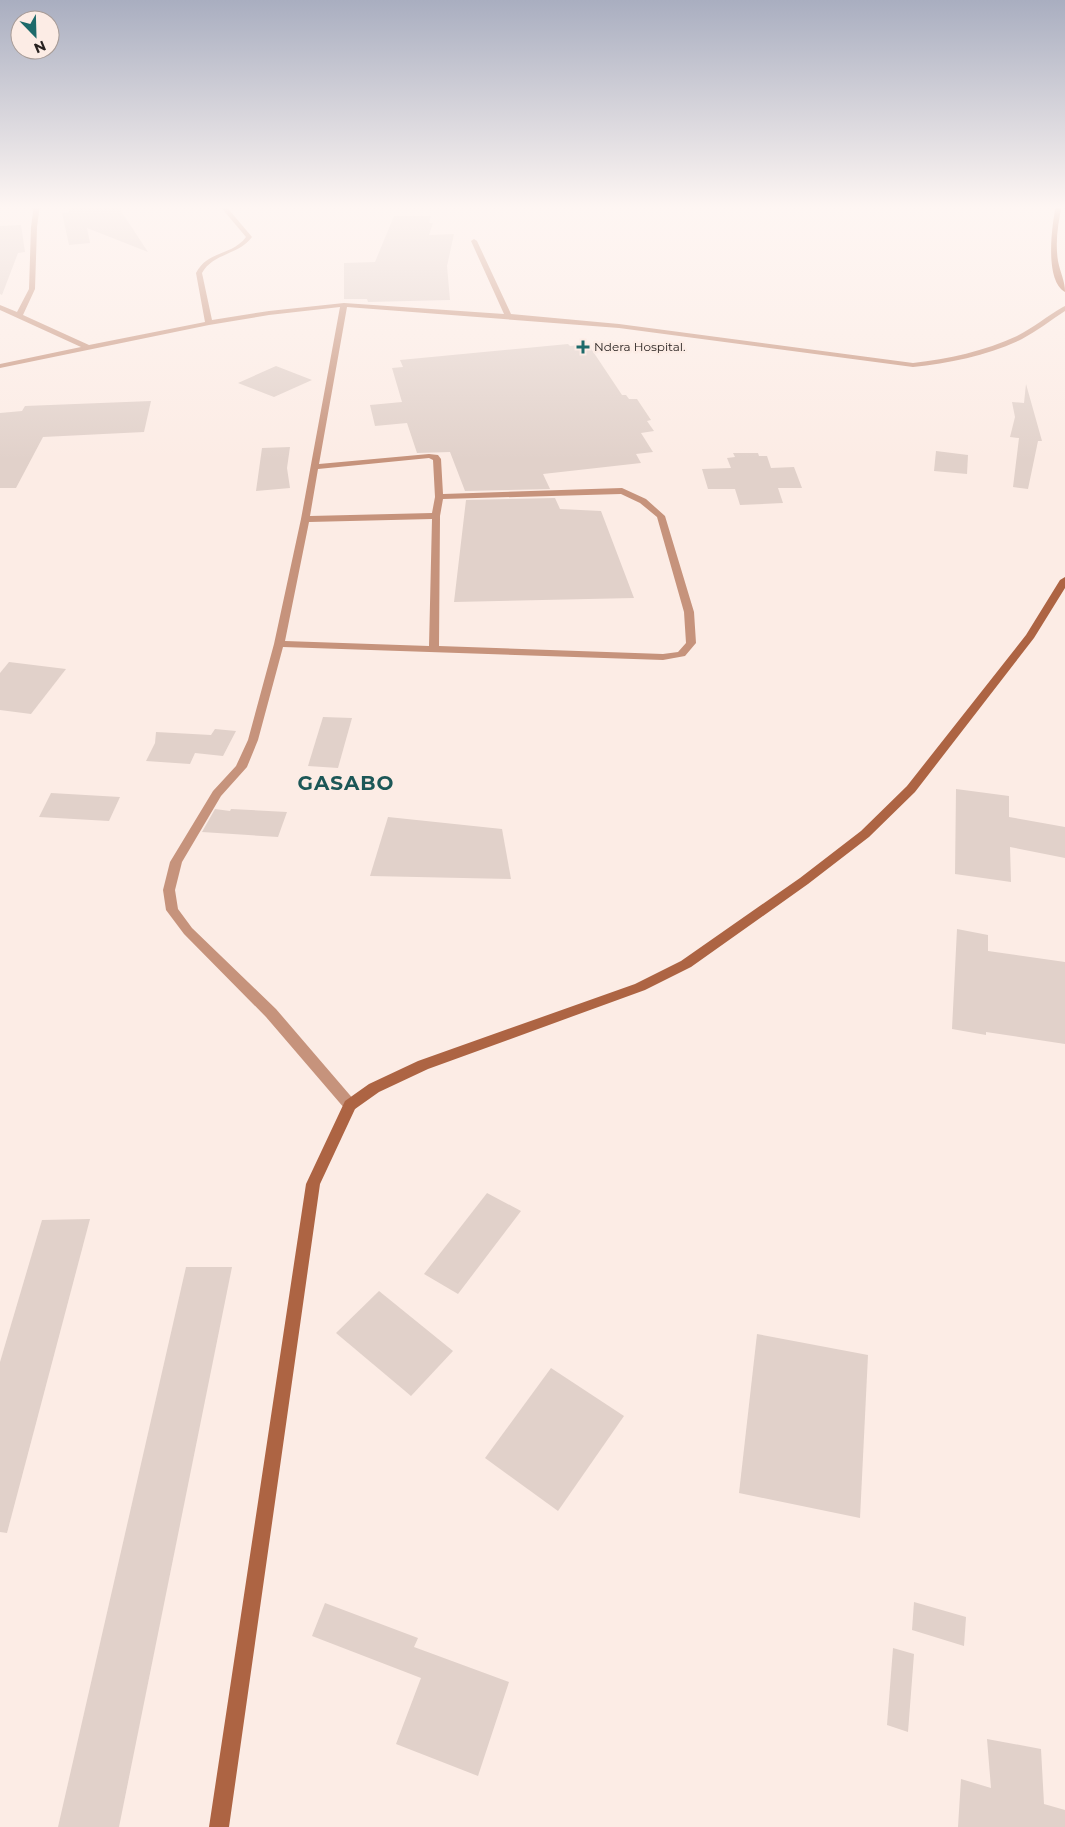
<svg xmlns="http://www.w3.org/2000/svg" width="1065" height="1827" font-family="Montserrat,sans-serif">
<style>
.building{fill:#e1d1ca}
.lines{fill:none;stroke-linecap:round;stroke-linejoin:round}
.street{fill:#c6937c;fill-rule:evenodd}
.secondary{fill:#ad6443;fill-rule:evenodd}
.poi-dot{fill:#1d6a6a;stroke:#fcece5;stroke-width:2}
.labels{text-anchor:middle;stroke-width:5;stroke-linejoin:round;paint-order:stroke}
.far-poi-label{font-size:12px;fill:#282220;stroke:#fcece5;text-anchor:start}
.district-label{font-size:20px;font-weight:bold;letter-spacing:1px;fill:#1c5757;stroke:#fcece5}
</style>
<rect width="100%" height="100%" fill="#fcece5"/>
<g class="building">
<polygon points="69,205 117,205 148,252 87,228 90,243 69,245 62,213 69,212"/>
<polygon points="394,216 431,216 429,223 433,223 429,235 454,234 447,266 450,300 368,302 367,299 344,299 344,263 375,262"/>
<polygon points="21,225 25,252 18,253 2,295 0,294 0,226"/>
<polygon points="568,344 570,346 588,344 622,395 626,395 629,399 637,399 651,420 647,421 654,431 641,433 653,452 636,454 641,463 543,474 550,489 465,491 450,452 417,453 407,423 375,426 370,405 402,402 392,368 403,367 400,360"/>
<polygon points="276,366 312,380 274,397 238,383"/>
<polygon points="1026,384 1042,441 1038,441 1028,489 1013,487 1019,438 1010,437 1015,417 1012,402 1024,403"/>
<polygon points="151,401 144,432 43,437 16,488 0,488 0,413 22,411 25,406"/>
<polygon points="290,447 287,468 290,488 256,491 262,448"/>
<polygon points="936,451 968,455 967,474 934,471"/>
<polygon points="733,453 758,453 759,456 767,456 771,468 794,467 802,488 778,488 783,503 740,505 735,489 708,489 702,469 731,468 727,458 735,457"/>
<polygon points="555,498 560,509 601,511 634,598 454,602 466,500"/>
<polygon points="9,662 66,669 31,714 0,710 0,673"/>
<polygon points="323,717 352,718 338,768 308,766"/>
<polygon points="215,729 236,731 223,756 195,753 190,764 146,761 155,743 156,732 211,735"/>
<polygon points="956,789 1009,796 1009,817 1065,827 1065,858 1010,847 1011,882 955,874"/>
<polygon points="51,793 120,797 109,821 39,817"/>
<polygon points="215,809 230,811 231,809 287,812 278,837 202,832"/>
<polygon points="388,817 502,829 511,879 370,876"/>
<polygon points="957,929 988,935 988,951 1065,962 1065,1044 986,1032 986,1035 952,1029"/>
<polygon points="487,1193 521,1211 458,1294 424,1274"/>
<polygon points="90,1219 7,1533 0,1532 0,1362 42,1220"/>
<polygon points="186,1267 232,1267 119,1827 58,1827"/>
<polygon points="379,1291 453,1351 411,1396 336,1333"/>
<polygon points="757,1334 868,1355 860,1518 739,1493"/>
<polygon points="551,1368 624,1416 558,1511 485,1458"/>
<polygon points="914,1602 966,1617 964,1646 912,1630"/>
<polygon points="325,1603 418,1638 414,1647 509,1682 478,1776 396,1744 421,1678 312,1636"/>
<polygon points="893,1648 914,1654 908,1732 887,1725"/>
<polygon points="987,1739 1041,1749 1044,1804 1065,1810 1065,1827 958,1827 961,1779 991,1788"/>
</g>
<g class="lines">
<path class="street" d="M34,205H40L37,227L35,289L23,315L89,345L205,322L196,273C208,250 232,256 246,237L219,205H225L252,237C239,255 213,253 202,273L212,320L269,311L344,303L504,314L471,241L474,239L477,241L511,314L619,324L913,363C948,359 985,351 1017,336C1033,328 1047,316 1063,307L1065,306V311C1051,320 1037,331 1022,339C989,355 950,363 913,367L619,328L347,307L319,464L429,454L438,455L441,459L443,494L622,488L646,499L665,516L694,612L696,643L685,656L663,660L283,647L258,740L247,767L221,796L182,862L175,890L178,909L192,928L276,1009L355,1101L357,1105L355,1109L350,1111L345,1109L266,1017L184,934L166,910L163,890L170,862L213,791L236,766L248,740L274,644L301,519L340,307L269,315L209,325L0,368V364L81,347L0,310V305L17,312L29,289L31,227ZM429,458L433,460L435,497L432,513L310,516L318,469ZM621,494L640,503L657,517L684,612L686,643L678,652L663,654L439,646L440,516L443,499ZM432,519L429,646L285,641L309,522Z"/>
<g class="secondary">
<path d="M1056,205H1062C1058,223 1055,242 1058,261C1060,272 1065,281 1065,292C1044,280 1052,225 1056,205Z"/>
<polygon points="1065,577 1065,588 1034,638 915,792 869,837 808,884 691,967 645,990 428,1069 379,1092 355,1109 320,1184 229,1827 209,1827 306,1184 345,1101 369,1084 418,1061 635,984 681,961 800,878 861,831 907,786 1026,635 1060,580"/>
</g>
</g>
<linearGradient id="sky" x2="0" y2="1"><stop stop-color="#a9aec0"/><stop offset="0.45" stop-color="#fef6f3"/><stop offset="1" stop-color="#fef6f3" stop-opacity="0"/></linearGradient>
<rect width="1065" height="460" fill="url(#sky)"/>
<path class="poi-dot" d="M580.5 339.5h5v5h5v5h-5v5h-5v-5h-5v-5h5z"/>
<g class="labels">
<g class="far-poi-label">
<text x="594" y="351">Ndera Hospital.</text>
</g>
<g class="district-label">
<text x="346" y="790">GASABO</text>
</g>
</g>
<g transform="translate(35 35) rotate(157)"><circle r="24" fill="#fcece5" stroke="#a79b96"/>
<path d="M0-4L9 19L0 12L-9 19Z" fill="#1d6a6a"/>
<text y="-8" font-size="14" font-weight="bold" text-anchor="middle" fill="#282220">N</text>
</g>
</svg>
